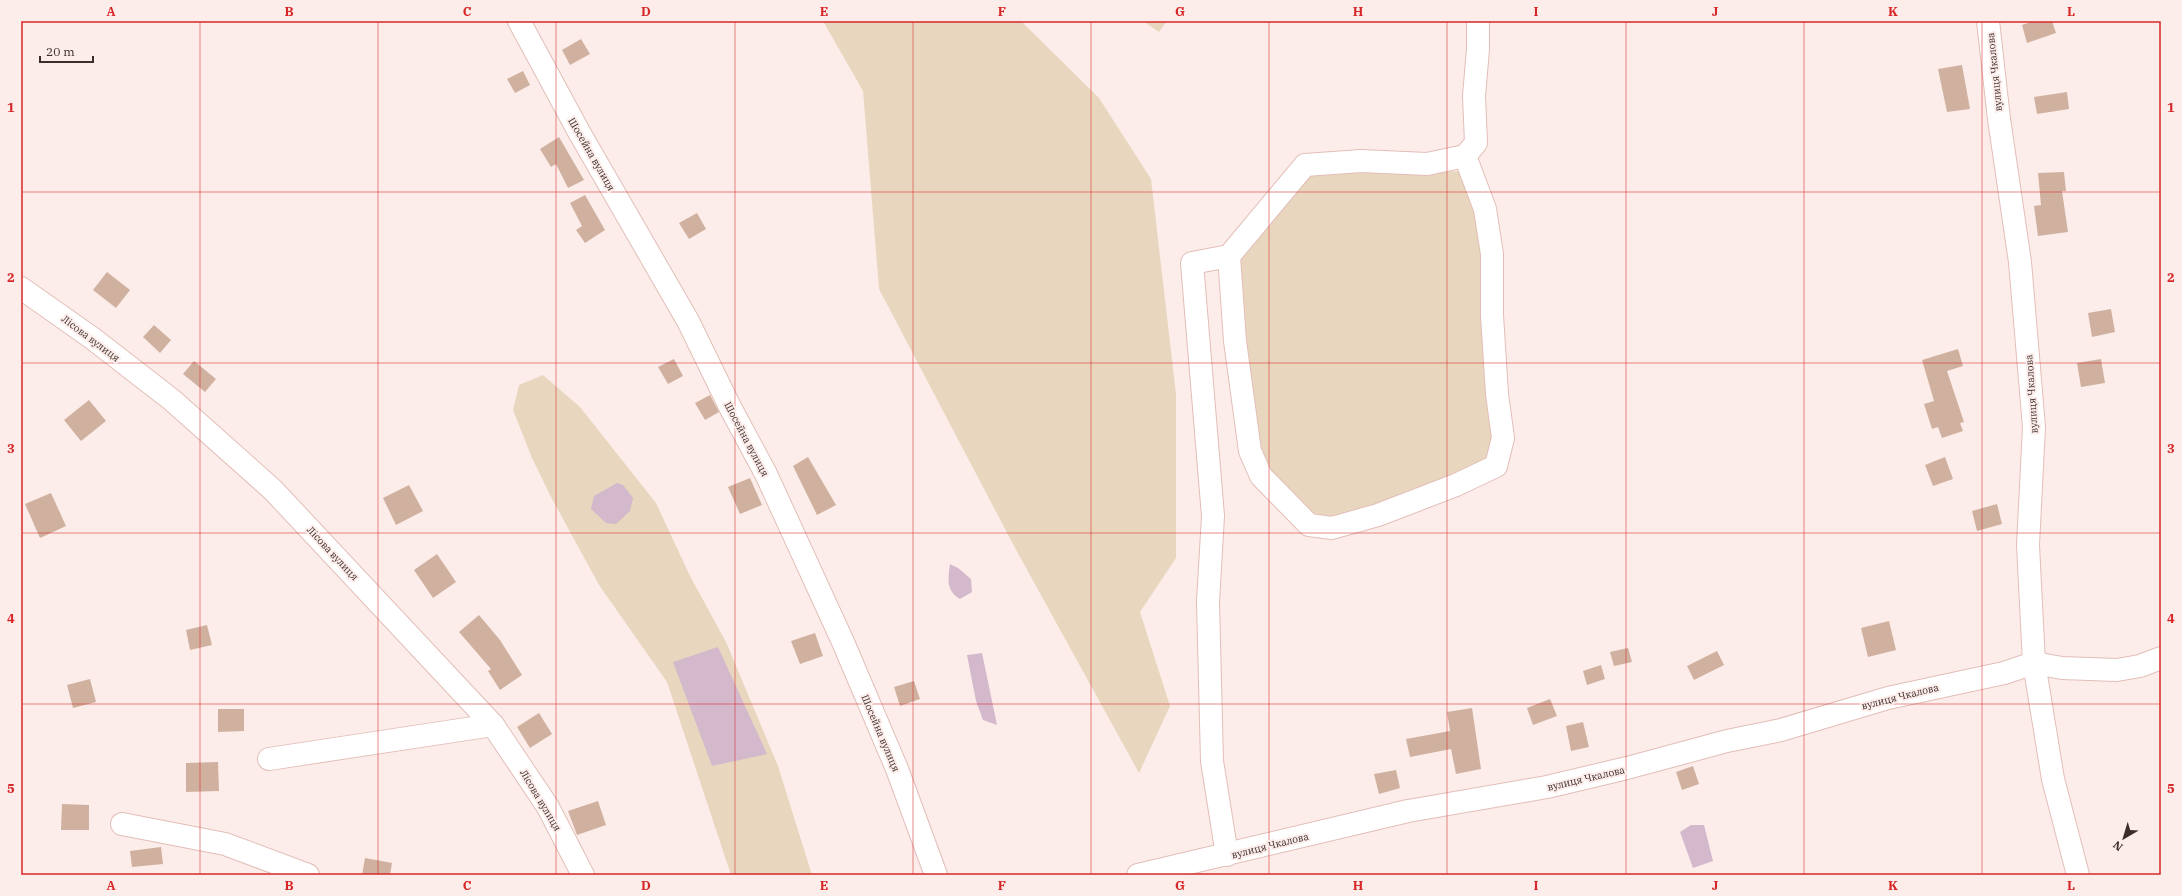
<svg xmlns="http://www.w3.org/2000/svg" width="2182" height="896" font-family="'IBM Plex Serif',serif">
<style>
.green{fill:#e8d7be}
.water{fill:#d4b8cc}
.building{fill:#d0b19f}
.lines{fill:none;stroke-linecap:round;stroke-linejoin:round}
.minor-casing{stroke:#e3beb8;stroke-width:24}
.minor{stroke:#fff;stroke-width:22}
.grid{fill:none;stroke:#d62828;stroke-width:1;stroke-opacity:0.55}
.labels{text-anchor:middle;stroke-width:4;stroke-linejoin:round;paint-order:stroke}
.street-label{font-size:10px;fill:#3c2d2b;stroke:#fcedea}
.neatline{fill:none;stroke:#d62828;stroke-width:1.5}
.grid-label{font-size:13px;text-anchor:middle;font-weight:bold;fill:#d62828}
</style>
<rect width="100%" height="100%" fill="#fcedea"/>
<g class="green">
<polygon points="823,21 1021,21 1099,98 1151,179 1176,394 1176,558 1140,612 1170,706 1139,773 1014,546 879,289 863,91"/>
<polygon points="1143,21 1167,21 1159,32"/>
<polygon points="1366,168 1433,172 1461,171 1480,219 1494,443 1488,461 1416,496 1330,520 1312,517 1275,481 1257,453 1246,367 1240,264 1243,254 1308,174"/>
<polygon points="543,375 580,407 656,503 690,576 726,642 778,766 812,875 731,875 667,682 599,585 551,497 532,458 513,410 519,385"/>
</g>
<g class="water">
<polygon points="617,483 623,485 633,498 630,511 616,524 606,523 591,509 594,496"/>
<path d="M950,564L958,568L971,579L972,592L960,599C946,591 948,579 950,564Z"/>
<polygon points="718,647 767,754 712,766 673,662"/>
<polygon points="982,653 997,725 983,720 976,701 967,655"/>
<polygon points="1691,825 1704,825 1713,861 1693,868 1680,832"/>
</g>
<g class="building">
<polygon points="2034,21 2052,21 2056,33 2027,43 2022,25"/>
<polygon points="581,39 590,54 570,65 562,50"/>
<polygon points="1962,65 1970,109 1947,112 1938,69"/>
<polygon points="523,71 530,85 515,93 507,79"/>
<polygon points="2067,92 2069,109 2037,114 2034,97"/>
<polygon points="559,137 584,180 568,188 556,164 551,167 540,149"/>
<polygon points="2064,172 2066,191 2062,191 2068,232 2038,236 2034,206 2041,205 2038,173"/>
<polygon points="585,195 605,230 585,243 576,230 582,226 570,203"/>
<polygon points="697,213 706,229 689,239 679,223"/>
<polygon points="107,272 130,290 116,308 93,290"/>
<polygon points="2111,309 2115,332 2092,337 2088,313"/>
<polygon points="154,325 171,340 160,353 143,337"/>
<polygon points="1958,349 1963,366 1947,371 1964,422 1960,423 1963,431 1942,438 1938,427 1932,429 1924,404 1934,401 1922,360"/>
<polygon points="674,359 683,376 668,384 658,367"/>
<polygon points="2101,359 2105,383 2081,387 2077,363"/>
<polygon points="194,361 216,379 205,392 183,374"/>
<polygon points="710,395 719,412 705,420 695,403"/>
<polygon points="89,400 106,421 81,441 64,420"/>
<polygon points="808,457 836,505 817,515 793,466"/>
<polygon points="1945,457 1953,479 1933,486 1925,465"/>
<polygon points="750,478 762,505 740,514 728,487"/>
<polygon points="409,485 423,511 396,525 383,498"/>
<polygon points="51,493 66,526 40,538 25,504"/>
<polygon points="1997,504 2002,524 1977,531 1972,511"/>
<polygon points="437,554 456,582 433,598 414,570"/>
<polygon points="479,615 500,640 522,675 500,690 488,671 491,669 459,632"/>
<polygon points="1889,621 1896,650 1868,657 1861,628"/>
<polygon points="207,625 212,645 190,650 186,630"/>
<polygon points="815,633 823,656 800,664 791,641"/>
<polygon points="1628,648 1632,662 1614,666 1610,652"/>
<polygon points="1717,651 1724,665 1694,680 1687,666"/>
<polygon points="1601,665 1605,679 1587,685 1583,671"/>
<polygon points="90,679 96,702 73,708 67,685"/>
<polygon points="914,681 920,699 900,706 894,687"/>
<polygon points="1550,699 1557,716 1533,725 1527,708"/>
<polygon points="1472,708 1481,769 1456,774 1451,749 1410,757 1406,739 1450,731 1447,712"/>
<polygon points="218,709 244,709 244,731 218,732"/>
<polygon points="539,713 552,734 530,748 517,727"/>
<polygon points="1583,722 1589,747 1571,751 1566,726"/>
<polygon points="218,762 219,791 186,792 186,763"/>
<polygon points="1693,766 1699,784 1682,790 1676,772"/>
<polygon points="1396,770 1400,788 1379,794 1374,774"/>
<polygon points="598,801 606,825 577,835 568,811"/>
<polygon points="62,804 89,805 89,830 61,830"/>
<polygon points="161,847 163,864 132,867 130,851"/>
<polygon points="365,858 392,863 390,875 362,875"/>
</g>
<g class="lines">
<defs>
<g id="minor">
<polyline points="519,21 579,132 688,321 730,407 766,474 843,642 897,769 936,875"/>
<polyline points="1988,21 1999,119 2020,262 2034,427 2028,545 2034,663 2053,779 2078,875"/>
<polyline points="1229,256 1235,341 1250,451 1261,476 1309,525 1332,528 1378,515 1456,485 1496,466 1503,438 1497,394 1492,315 1492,254 1485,209 1465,156"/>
<polyline points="21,288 92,338 172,400 273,490 493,725 548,807 583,875"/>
<polyline points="269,759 493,725"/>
<polyline points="122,824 225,844 308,875"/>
<polyline points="1227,855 1212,761 1208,602 1213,516 1192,263 1229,256 1305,165 1361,161 1427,164 1465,156 1476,143 1474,96 1478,49 1478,21"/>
<polyline points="1138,875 1408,811 1547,787 1627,768 1727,741 1781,730 1888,698 2004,673 2034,663 2062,668 2117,670 2140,666 2161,658"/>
</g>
</defs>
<use href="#minor" class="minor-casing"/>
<use href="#minor" class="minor"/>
</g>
<path class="grid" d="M200,21V875M378,21V875M556,21V875M735,21V875M913,21V875M1091,21V875M1269,21V875M1447,21V875M1626,21V875M1804,21V875M1982,21V875M21,192H2161M21,363H2161M21,533H2161M21,704H2161"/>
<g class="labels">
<g class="street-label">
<text transform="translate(1994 72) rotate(-96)" y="4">вулиця Чкалова</text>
<text transform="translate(592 154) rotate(60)" y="4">Шосейна вулиця</text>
<text transform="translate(91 338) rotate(37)" y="4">Лісова вулиця</text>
<text transform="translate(2031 394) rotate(-94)" y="4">вулиця Чкалова</text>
<text transform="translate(747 439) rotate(62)" y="4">Шосейна вулиця</text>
<text transform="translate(333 553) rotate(47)" y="4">Лісова вулиця</text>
<text transform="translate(1900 696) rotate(-14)" y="4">вулиця Чкалова</text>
<text transform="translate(881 733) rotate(67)" y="4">Шосейна вулиця</text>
<text transform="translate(1586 778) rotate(-13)" y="4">вулиця Чкалова</text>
<text transform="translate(541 800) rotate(59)" y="4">Лісова вулиця</text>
<text transform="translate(1270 845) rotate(-14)" y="4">вулиця Чкалова</text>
</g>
</g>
<rect width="2182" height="896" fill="none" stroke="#fcedea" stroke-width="44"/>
<g transform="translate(2124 838) rotate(218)" stroke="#fcedea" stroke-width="3" paint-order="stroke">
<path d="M0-3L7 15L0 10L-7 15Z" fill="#3c2d2b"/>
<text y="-6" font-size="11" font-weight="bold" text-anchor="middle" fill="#3c2d2b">N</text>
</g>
<path d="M40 56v6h53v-6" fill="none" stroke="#3c2d2b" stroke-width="2"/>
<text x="46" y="56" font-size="12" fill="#3c2d2b" stroke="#fcedea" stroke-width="3" paint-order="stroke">20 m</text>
<rect x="22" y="22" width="2138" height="852" class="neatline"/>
<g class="grid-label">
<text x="111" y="16">A</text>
<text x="289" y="16">B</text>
<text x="467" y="16">C</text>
<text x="646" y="16">D</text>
<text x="824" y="16">E</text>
<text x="1002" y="16">F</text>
<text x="1180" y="16">G</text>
<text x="1358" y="16">H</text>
<text x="1536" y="16">I</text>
<text x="1715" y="16">J</text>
<text x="1893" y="16">K</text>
<text x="2071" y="16">L</text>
<text x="11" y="112">1</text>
<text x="2171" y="112">1</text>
<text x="11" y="282">2</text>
<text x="2171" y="282">2</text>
<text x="11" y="453">3</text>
<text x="2171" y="453">3</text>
<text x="11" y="623">4</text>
<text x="2171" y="623">4</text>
<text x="11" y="793">5</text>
<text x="2171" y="793">5</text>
<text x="111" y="890">A</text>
<text x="289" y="890">B</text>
<text x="467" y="890">C</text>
<text x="646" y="890">D</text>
<text x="824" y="890">E</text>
<text x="1002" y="890">F</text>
<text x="1180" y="890">G</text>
<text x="1358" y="890">H</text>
<text x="1536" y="890">I</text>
<text x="1715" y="890">J</text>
<text x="1893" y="890">K</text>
<text x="2071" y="890">L</text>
</g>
</svg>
